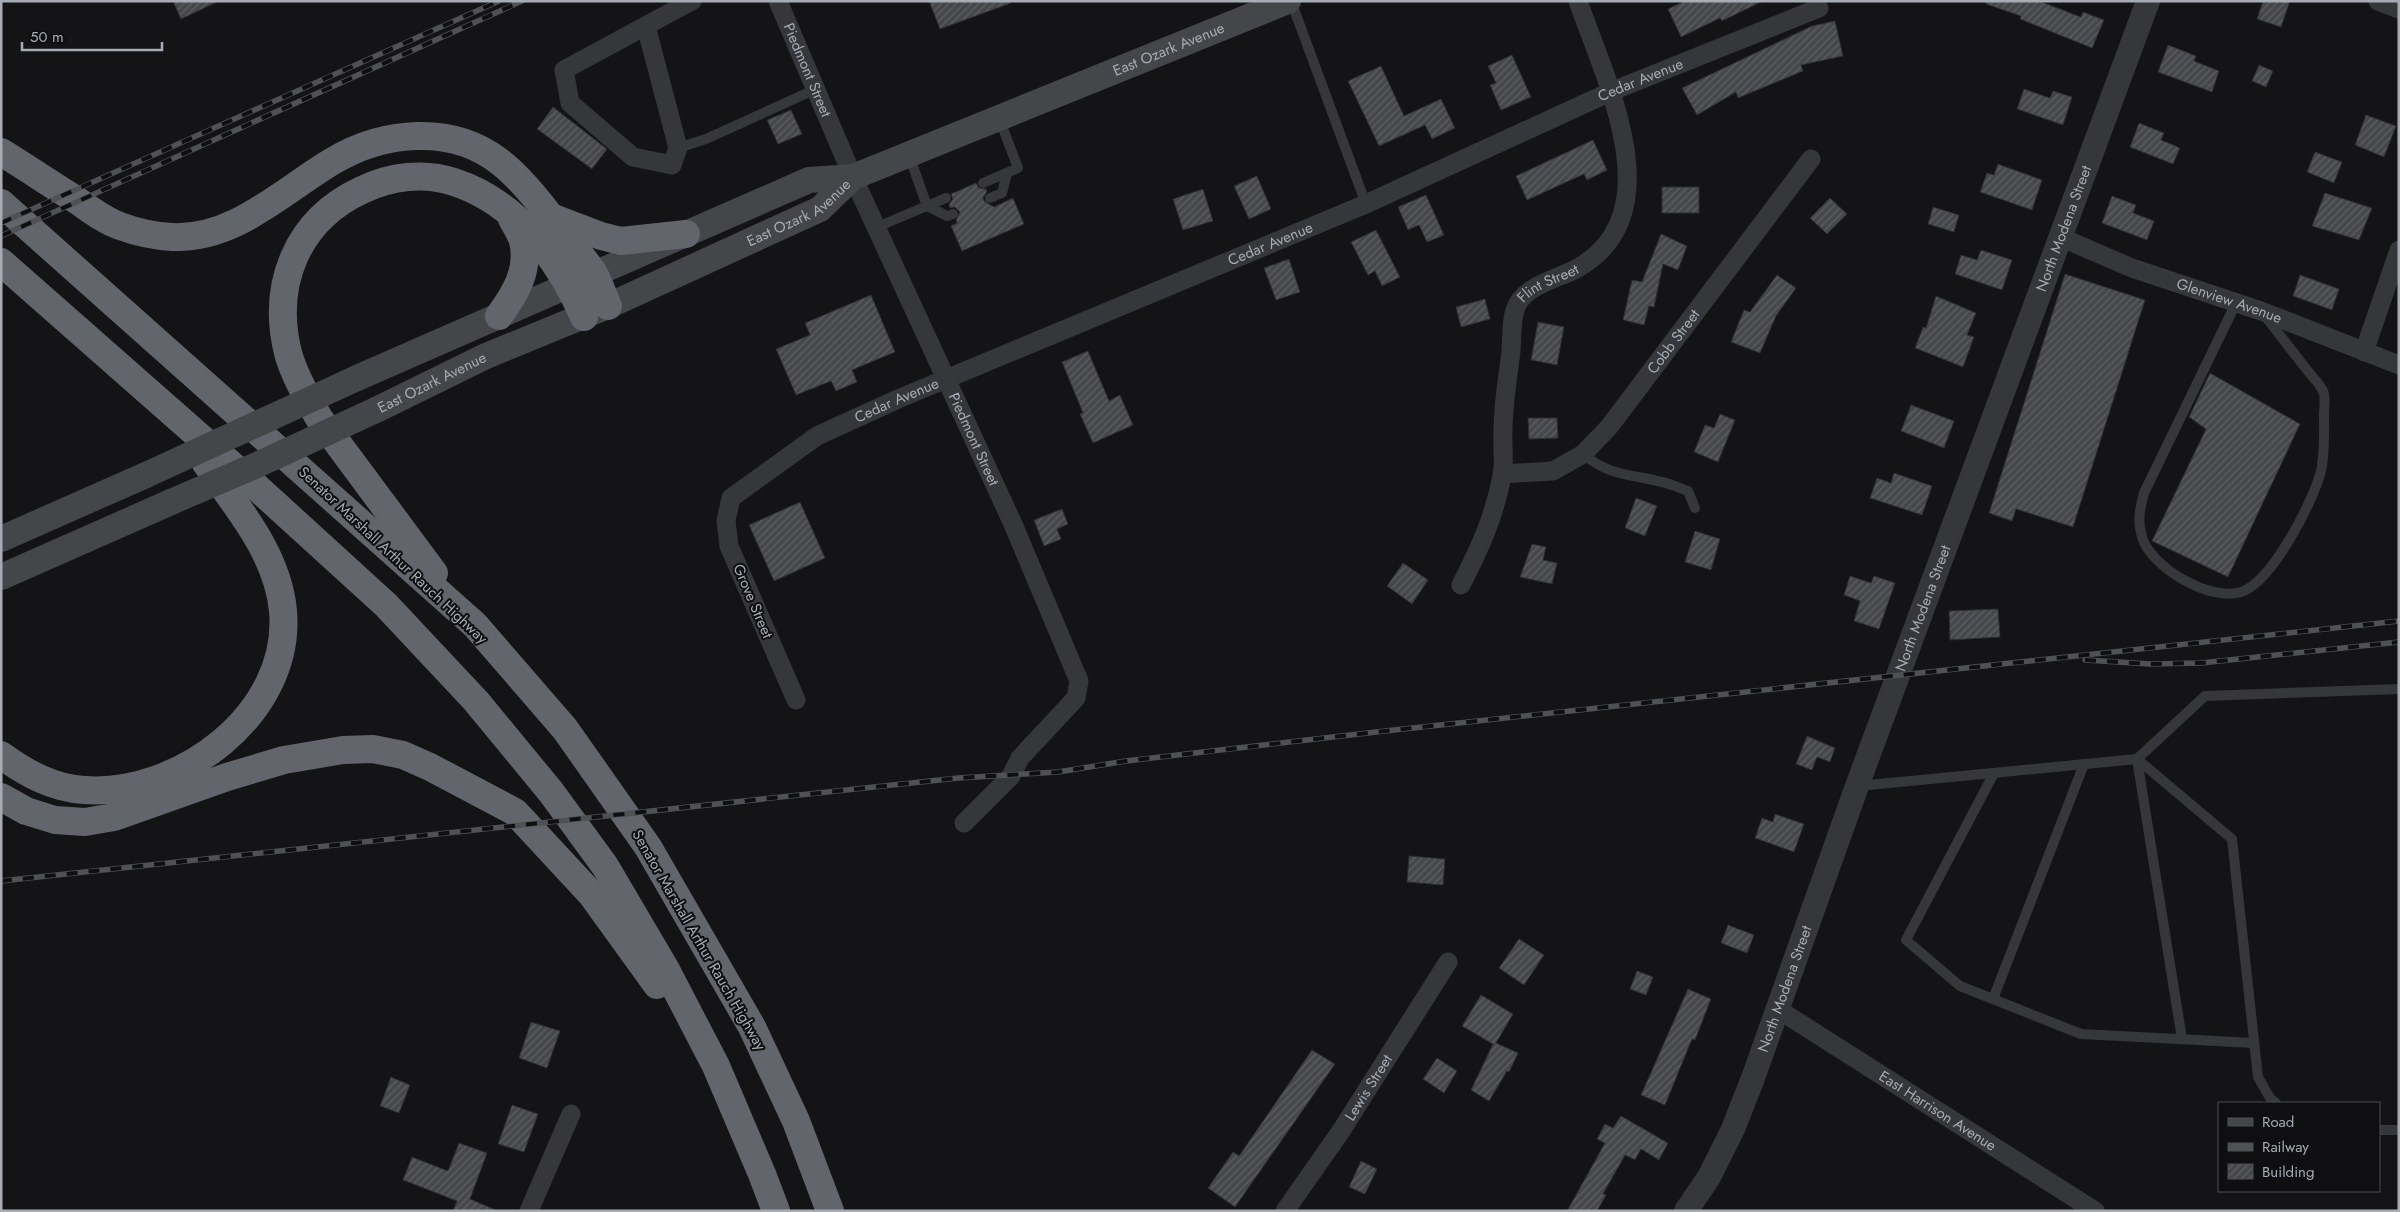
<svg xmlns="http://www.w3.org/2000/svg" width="2400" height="1212" font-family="Jost,sans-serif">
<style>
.building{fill:url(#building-hatch);stroke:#2e2e31}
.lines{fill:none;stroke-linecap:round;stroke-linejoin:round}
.service{stroke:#35373a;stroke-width:10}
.minor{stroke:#35373a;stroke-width:19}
.tertiary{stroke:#35373a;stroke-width:24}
.secondary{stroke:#44464a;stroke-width:26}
.motorway{stroke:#62656b;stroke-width:28}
.rail-casing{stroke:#4f5155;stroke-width:5.5}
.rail{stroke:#0f0f11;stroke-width:4;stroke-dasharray:11;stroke-linecap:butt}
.secondary-bridge{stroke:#44464a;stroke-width:26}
.labels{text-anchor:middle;stroke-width:4;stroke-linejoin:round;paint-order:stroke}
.street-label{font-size:15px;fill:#a7acb4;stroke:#0f0f11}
</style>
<defs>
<pattern id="building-hatch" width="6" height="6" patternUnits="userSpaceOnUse" patternTransform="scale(1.25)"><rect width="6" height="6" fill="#46474a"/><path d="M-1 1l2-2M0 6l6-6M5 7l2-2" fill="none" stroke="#5e5f62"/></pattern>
</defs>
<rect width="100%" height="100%" fill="#141416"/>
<g class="building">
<polygon points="173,1 219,1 181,19"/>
<polygon points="929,1 1010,1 1011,3 940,29"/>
<polygon points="1685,1 1763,1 1722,21 1720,18 1681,37 1668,9"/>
<polygon points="1986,1 2039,1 2081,17 2083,12 2104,20 2092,48 2020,19 2021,16 1986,4"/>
<polygon points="2263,1 2290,1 2281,27 2257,19"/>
<polygon points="1835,21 1843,56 1801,65 1803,71 1738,98 1736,92 1697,115 1682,88 1812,26"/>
<polygon points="2168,45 2196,56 2194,61 2219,71 2212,92 2158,72"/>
<polygon points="1512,55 1531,97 1501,110 1490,85 1496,83 1488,66"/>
<polygon points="2259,65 2273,71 2266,87 2252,81"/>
<polygon points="1381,66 1404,116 1441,99 1455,128 1432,139 1425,125 1379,146 1348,81"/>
<polygon points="2024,89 2050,98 2053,91 2072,97 2063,125 2017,109"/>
<polygon points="553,107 607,149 592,169 537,129"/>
<polygon points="791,110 802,134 778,144 767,120"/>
<polygon points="2366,115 2396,126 2384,157 2355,145"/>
<polygon points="2139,123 2164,133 2161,140 2180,148 2173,164 2130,147"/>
<polygon points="1593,140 1607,170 1587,180 1584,174 1527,200 1516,176"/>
<polygon points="2315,152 2342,162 2334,183 2307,172"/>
<polygon points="1998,164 2042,180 2032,210 1980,192 1987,173 1994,175"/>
<polygon points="1257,176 1271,209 1249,219 1234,186"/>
<polygon points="976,183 979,188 986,189 987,192 983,197 984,201 994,207 1013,198 1024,224 962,251 951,226 957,223 956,220 960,212 955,207 950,208 949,204 953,199 951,194"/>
<rect x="1662" y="187" width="37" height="26"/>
<polygon points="1203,189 1213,221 1183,230 1173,199"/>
<polygon points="2325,193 2372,208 2359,240 2312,226"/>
<polygon points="1426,195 1444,235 1427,242 1419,225 1408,230 1398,207"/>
<polygon points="2112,196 2136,205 2133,213 2154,221 2147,240 2102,223"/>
<polygon points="1830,198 1847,214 1827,234 1810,218"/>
<polygon points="1933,207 1959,215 1954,232 1928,224"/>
<polygon points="1376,230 1400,277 1382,286 1375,271 1368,275 1351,242"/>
<polygon points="1661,234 1687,246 1678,270 1663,264 1654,307 1649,306 1644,325 1623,320 1632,280 1642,282"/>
<polygon points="1981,250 2012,260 2002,290 1955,274 1961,255 1977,260"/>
<polygon points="1289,259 1300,292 1276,300 1264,268"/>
<polygon points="2065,274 2145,300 2073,527 2016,509 2012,521 1989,513"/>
<polygon points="1777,275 1796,288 1776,316 1760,353 1731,342 1744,310 1750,312"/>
<polygon points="2300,275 2339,289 2332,310 2293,296"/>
<polygon points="871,295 895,352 852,370 857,382 836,391 831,381 796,395 776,349 810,335 805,323"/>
<polygon points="1936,296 1976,313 1967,335 1974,337 1963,367 1915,348 1923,327 1926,328"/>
<polygon points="1485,299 1490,319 1461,327 1456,307"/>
<polygon points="1538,322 1564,327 1557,365 1531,360"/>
<polygon points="1088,351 1109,401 1120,395 1133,425 1093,443 1080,414 1083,413 1062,362"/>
<polygon points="2210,373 2300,424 2228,577 2152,541 2206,429 2189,417"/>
<polygon points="1911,405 1954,421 1944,448 1901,431"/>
<polygon points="1720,414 1735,420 1718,462 1694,452 1705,425 1714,428"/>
<polygon points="1528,418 1557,418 1558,438 1529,439"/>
<polygon points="1894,473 1932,486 1922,515 1870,498 1877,478 1891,483"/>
<polygon points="1636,498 1657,506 1645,536 1625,528"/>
<polygon points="800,502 825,558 774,581 749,525"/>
<polygon points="1062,509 1068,524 1057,529 1061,539 1044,546 1034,520"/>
<polygon points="1695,531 1720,539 1711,570 1685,562"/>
<polygon points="1532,544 1546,547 1543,560 1557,563 1552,584 1520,577"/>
<polygon points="1403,563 1428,580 1412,604 1387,586"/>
<polygon points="1850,576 1871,583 1874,576 1895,583 1879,629 1854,621 1860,601 1844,595"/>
<polygon points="1998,609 2000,637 1950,640 1949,611"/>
<polygon points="1807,736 1835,748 1830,762 1817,757 1812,770 1796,764"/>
<polygon points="1775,814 1804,824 1794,852 1755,838 1762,818 1773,822"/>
<polygon points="1409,856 1445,859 1443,885 1407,882"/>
<polygon points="1728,925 1754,935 1747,953 1721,943"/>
<polygon points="1519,939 1544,955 1524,985 1499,968"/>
<polygon points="1637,971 1653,977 1646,995 1630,989"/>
<polygon points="1688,989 1711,999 1695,1040 1692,1039 1665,1105 1641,1095"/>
<polygon points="1481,995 1513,1014 1496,1043 1518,1053 1509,1072 1507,1071 1489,1101 1471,1090 1493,1044 1462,1026"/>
<polygon points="531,1022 560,1031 547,1068 519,1058"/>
<polygon points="1312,1050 1335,1064 1235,1207 1208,1188 1233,1152 1239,1156"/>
<polygon points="1437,1058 1457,1071 1444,1093 1423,1079"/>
<polygon points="391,1077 410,1085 399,1113 380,1106"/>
<polygon points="512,1105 538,1114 524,1152 498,1144"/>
<polygon points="1621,1116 1668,1143 1659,1160 1641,1149 1635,1160 1625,1155 1603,1194 1606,1195 1597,1211 1567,1211 1605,1143 1597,1139 1605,1124 1613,1128"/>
<polygon points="459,1143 487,1153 470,1199 498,1211 453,1211 457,1201 403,1180 412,1157 448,1171"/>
<polygon points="1361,1161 1377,1169 1365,1194 1349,1187"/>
</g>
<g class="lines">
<g class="service">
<polyline points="1291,1 1366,204"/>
<polyline points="678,148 706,139 816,89"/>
<polyline points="909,155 927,206 947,216 953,214"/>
<polyline points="983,183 1018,168 999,118"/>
<polyline points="990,198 1002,193 1007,173"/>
<polyline points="877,227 946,198"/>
<path d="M2236,303L2144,493C2140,508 2137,521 2142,537C2151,568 2211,602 2241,592C2272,582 2313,502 2321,471C2325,453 2324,432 2324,414C2324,408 2326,397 2323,391C2320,384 2312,376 2307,370C2293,352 2279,334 2265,316"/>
<path d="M1583,454C1609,476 1630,474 1662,482C1671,484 1679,488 1688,491L1695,508"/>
<polyline points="2137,759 2232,839 2258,1077 2270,1098 2276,1103"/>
<polyline points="2137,759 2182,1039"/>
<polyline points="1994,773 1906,940 1960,986 2081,1034 2254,1043"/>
<polyline points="1858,786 2137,759 2205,696 2399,689"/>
<polyline points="1993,999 2084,764"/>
<polyline points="2379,1130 2399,1130"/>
</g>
<g class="minor">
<path id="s1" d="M778,1L853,177L1013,524L1079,681L1076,698L1020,758L1011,776L964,823"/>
<polyline points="2378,1 2399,9"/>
<polyline points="646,26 678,148 672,165 633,157 570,103 564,70 688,3 692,1"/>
<path id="s2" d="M2060,237L2132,268L2261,311L2399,365"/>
<polyline points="2364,352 2399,250"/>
<path id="s3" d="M1502,474L1553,471L1583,454L1609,427L1811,159"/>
<path id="s4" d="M1461,585C1480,548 1494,517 1502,476C1505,461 1502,445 1503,430C1503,404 1508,377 1511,351C1512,338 1511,322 1515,310C1522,286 1557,279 1576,269C1675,215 1605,80 1578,1"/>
<path id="s5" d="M796,700L729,546L726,521L731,498L817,436L898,399L1366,204L1610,92L1819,8"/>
<path id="s6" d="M1779,1010L2095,1211"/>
<polyline points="529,1211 571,1114"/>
<path id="s7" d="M1285,1211L1341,1131L1448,962"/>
</g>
<path class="tertiary" id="s8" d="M1686,1211L1709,1177L1733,1129L1753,1078L1857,786L2148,1"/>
<g class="secondary">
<path id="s9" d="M357,378L809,180L853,177L1288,1"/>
<path id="s10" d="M378,409L486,356L608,306L820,209L853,177"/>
<polyline points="1,539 146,475"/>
<polyline points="1,577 171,502"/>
</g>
<g class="motorway">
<path d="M1,152C27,168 52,185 78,201C91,210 105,221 120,226C136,232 154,236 172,237C235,240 282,191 333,161C383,131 452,124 500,162C522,179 542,205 558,227C569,242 582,256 593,272C599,282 603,295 608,306"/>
<polyline points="1,203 475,625 565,729 648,847 752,1027 796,1121 830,1211"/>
<polyline points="551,217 601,236 621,241 686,234"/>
<polyline points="1,262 251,482 386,605 476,701 551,792 605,866 665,968 716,1066 762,1174 776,1211"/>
<path d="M499,316C515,294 530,270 523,241C521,234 516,226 512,219"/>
<path d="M434,573L319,418C307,398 294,375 288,353C271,284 297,220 362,190C391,176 424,172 454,182C516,202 559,259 584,317"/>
<path d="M1,755C26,773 52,788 84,790C179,797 292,714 283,611C278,554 237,507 205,462"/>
<polyline points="1,797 26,811 55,820 85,822 114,817 227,777 284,760 343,750 373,749 403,755 430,767 515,812 592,895 657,985"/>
</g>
<defs>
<g id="rail">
<polyline points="1,223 499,1"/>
<polyline points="1,236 522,1"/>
<polyline points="2085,660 2150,664 2201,663 2399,642"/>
<polyline points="1,881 958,778 1058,772 1126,761 1385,731 2399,621"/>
</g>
</defs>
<use href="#rail" class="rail-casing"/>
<use href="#rail" class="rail"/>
<g class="secondary-bridge">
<polyline points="146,475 357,378"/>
<polyline points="171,502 257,465 378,409"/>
</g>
</g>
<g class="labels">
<g class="street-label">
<text dy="5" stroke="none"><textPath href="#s9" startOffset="878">East Ozark Avenue</textPath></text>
<text dy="5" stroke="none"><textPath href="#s1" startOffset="75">Piedmont Street</textPath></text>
<text dy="5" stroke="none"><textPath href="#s5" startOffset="1220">Cedar Avenue</textPath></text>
<text dy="5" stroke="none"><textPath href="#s10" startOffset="465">East Ozark Avenue</textPath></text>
<text dy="5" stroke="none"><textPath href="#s8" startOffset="1054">North Modena Street</textPath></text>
<text dy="5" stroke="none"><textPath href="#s5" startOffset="815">Cedar Avenue</textPath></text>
<text dy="5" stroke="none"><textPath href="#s4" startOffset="328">Flint Street</textPath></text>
<text dy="5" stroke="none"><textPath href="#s2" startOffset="181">Glenview Avenue</textPath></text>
<text dy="5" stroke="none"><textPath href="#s3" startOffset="230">Cobb Street</textPath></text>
<text dy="5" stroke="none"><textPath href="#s10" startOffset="60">East Ozark Avenue</textPath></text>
<text dy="5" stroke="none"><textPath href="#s5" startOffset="410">Cedar Avenue</textPath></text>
<text dy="5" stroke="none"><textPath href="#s1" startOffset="480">Piedmont Street</textPath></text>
<text transform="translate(393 555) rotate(43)" y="5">Senator Marshall Arthur Rauch Highway</text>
<text transform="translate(753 601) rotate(67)" y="5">Grove Street</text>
<text dy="5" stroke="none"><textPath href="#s8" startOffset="649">North Modena Street</textPath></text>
<text transform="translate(699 940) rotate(60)" y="5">Senator Marshall Arthur Rauch Highway</text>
<text dy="5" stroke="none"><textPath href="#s8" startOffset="244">North Modena Street</textPath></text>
<text dy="5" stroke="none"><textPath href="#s7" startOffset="149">Lewis Street</textPath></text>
<text dy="5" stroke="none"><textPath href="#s6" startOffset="188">East Harrison Avenue</textPath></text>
</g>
</g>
<rect width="2400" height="1212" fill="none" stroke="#a7acb4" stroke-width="5"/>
<rect x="2218" y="1102" width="162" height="90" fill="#0f0f11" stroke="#4c4e52"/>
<rect x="2228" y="1118" width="25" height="8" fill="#44464a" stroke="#4c4e52"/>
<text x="2262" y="1127" font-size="15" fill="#a7acb4">Road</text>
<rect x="2228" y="1143" width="25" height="8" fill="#4f5155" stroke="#4c4e52"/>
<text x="2262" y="1152" font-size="15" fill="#a7acb4">Railway</text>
<rect x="2228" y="1164" width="25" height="15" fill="url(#building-hatch)" stroke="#4c4e52"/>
<text x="2262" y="1177" font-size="15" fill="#a7acb4">Building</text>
<path d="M22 42v8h140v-8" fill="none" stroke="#a7acb4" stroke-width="2.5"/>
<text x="30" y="42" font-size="15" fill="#a7acb4" stroke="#0f0f11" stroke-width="4" paint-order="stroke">50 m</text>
</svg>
